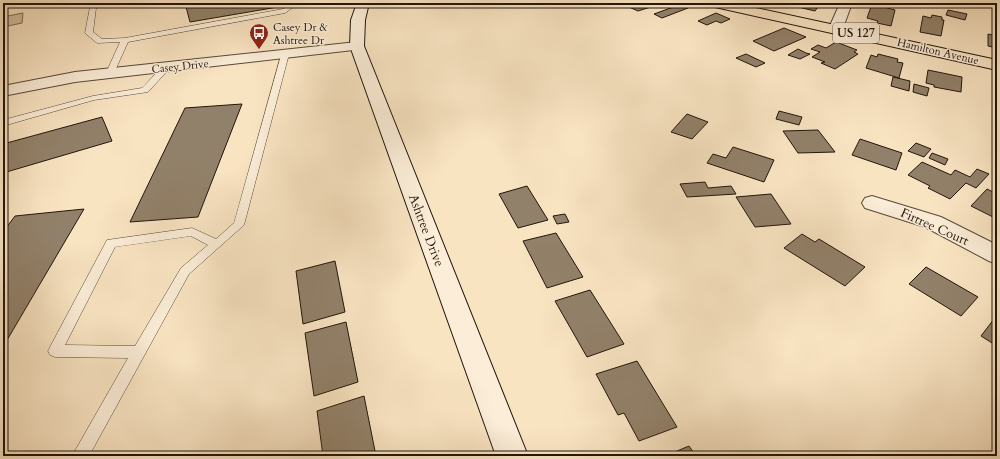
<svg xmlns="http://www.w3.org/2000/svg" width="1000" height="459" font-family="Cardo,serif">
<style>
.green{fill:#d4c1a3;stroke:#7b6b57}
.building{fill:#92816a;stroke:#22150b}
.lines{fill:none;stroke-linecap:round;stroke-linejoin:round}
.lane-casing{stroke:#584939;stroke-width:1}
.street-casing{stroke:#584939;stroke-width:2}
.secondary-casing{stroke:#22150b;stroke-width:2}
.primary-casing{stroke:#22150b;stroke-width:2}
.lane{fill:#fbedd7;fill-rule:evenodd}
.street{fill:#fbedd7;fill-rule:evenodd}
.secondary{fill:#fbedd7;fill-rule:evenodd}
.primary{fill:#f9e4c2;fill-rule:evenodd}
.labels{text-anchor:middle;stroke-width:3;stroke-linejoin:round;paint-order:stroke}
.far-poi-label{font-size:11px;fill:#22150b;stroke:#fbedd7;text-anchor:start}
.far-street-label{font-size:11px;fill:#22150b;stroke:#fbedd7}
.shield{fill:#fbedd7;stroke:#635648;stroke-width:1}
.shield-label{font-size:12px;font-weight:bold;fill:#22150b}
.street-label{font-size:13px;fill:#22150b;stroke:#fbedd7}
</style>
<rect width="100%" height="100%" fill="#f9e4c2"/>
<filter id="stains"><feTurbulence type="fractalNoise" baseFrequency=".005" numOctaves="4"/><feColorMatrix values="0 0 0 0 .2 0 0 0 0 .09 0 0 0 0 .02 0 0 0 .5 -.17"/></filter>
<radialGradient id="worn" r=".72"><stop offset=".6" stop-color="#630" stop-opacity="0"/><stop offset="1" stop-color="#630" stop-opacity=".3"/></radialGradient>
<polygon class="green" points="23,13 22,23 3,27 3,17"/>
<g class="building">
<polygon points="185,3 282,3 284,6 190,22"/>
<polygon points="639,3 652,3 657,5 638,11 629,7"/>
<polygon points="799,3 821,3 815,11 798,7"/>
<polygon points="872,4 895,10 891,26 877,23 878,21 867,18"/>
<polygon points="679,5 688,8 662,18 654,14"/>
<polygon points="948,10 967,14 965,20 946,15"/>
<polygon points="716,13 730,19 721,23 716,21 707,25 698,21"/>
<polygon points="932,15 942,17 942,20 944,20 941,36 920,32 923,16 931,18"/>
<polygon points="784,28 806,37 774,51 753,41"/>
<polygon points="988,34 997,36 997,48 988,46"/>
<polygon points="836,42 857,50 854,52 858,54 835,69 821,63 825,62 812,57 820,52 811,49 818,45 826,48"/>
<polygon points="798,49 806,53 810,54 800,59 788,55"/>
<polygon points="746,54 763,62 765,63 756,67 736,58"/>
<polygon points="878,54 898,59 897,62 903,63 899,78 866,68 871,55 877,57"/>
<polygon points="928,70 962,77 961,92 934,87 934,85 926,83"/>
<polygon points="893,77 910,81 909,91 891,86"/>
<polygon points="914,84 929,88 927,96 913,92"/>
<polygon points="242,104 198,217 130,222 185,108"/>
<polygon points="779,111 802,117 799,125 776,119"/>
<polygon points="687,114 708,122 692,139 671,132"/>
<polygon points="102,117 112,141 3,173 3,144"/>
<polygon points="818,130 835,152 798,153 783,131"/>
<polygon points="860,139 902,153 896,170 852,155"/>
<polygon points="916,143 931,149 924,157 908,151"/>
<polygon points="733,147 774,160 764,182 707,163 713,154 726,158"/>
<polygon points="932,153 948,159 945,165 929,158"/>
<polygon points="922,162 951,175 955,170 970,177 977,169 989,174 976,188 966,183 950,199 928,188 930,186 908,175"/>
<polygon points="705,182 708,188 731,186 736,194 687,197 680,184"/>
<polygon points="527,186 548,220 518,228 499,194"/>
<polygon points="987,189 997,194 997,219 971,206"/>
<polygon points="771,194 791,224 755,227 736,197"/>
<polygon points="84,209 3,347 3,232 15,216"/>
<polygon points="565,214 569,222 557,224 553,216"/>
<polygon points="556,233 583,277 547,288 523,241"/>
<polygon points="802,234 815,242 819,239 865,267 845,286 784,248"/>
<polygon points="335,261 345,312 303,324 296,271"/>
<polygon points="926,267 978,297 961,316 909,284"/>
<polygon points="590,290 624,344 587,357 555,301"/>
<polygon points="997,315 997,346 981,336"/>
<polygon points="346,322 358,382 314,396 305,333"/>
<polygon points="637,361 677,427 639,441 624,413 618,415 596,374"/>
<polygon points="364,396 376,456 323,456 317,411"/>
<polygon points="689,446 696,456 665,456"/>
</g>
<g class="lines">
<defs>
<g id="lane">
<polygon points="95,3 102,3 96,8 93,32 102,39 125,38 283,9 292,3 299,3 285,13 128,42 114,73 110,75 106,73 120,42 97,43 85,33 90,7"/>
<path d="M282,52L289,54L244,225L189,274L89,456H72L128,358L55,357L50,355L48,351L50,347L107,240L192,228L216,239L234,223ZM191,236L208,245L181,268L135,346L65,345L115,247Z"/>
<polygon points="164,65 171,67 148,92 94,100 3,126 3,120 93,96 142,88"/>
</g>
<g id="street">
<polygon points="840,3 852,3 843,28 841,31 831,31 829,28"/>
<polygon points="357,42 362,43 364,46 362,49 75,82 3,96 3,86 75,72"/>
<polygon points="872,196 941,217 997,245 997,264 989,261 925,227 865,208 862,203 865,198"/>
</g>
<polygon id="secondary" points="357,3 369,3 365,20 364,46 528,456 496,456 350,46 351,20"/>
<polygon id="primary" points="709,3 733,3 997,60 997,70 715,7"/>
</defs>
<use href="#lane" class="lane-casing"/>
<use href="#street" class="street-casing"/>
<use href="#secondary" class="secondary-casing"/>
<use href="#primary" class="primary-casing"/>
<use href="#lane" class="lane"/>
<use href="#street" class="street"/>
<use href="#secondary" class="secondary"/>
<use href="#primary" class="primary"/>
</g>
<defs>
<symbol id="bus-pin" viewBox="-11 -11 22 30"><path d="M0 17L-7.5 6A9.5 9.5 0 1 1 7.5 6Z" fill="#8f2418" stroke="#fbedd7"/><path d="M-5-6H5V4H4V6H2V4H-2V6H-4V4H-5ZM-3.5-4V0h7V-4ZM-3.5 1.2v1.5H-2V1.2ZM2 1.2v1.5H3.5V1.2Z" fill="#fff"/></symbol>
</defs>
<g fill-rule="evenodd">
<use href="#bus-pin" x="248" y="22" width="22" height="30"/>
</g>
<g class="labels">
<g class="far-poi-label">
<text x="273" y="31">Casey Dr &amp;<tspan x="273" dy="13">Ashtree Dr</tspan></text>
</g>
<g class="far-street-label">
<text transform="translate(938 51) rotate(13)" y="4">Hamilton Avenue</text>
<text transform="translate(180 66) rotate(-6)" y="4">Casey Drive</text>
</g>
<rect class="shield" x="833" y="23" width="46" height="20" rx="3"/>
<g class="shield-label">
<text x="856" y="37">US 127</text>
</g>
<g class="street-label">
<text transform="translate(935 226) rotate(24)" y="5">Firtree Court</text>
<text transform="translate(427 230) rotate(69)" y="5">Ashtree Drive</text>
</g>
</g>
<rect width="1000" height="459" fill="none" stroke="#f9e4c2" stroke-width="16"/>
<rect x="4" y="4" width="992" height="451" fill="none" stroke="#22150b" stroke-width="2"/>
<rect x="8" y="8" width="984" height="443" fill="none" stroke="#22150b"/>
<rect width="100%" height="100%" filter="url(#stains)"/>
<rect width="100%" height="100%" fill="url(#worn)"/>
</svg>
